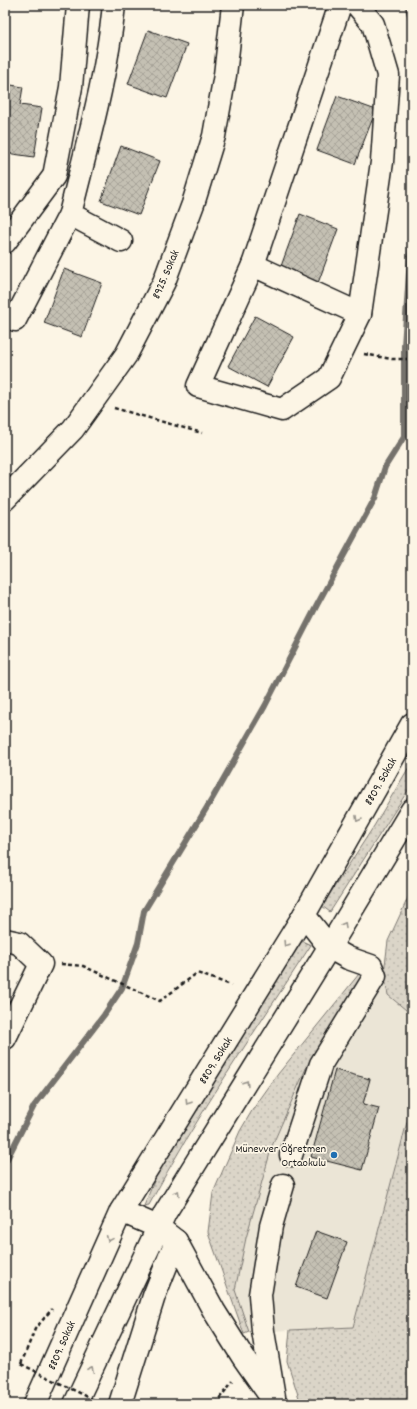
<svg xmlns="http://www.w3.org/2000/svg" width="417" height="1409" font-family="Dekko,sans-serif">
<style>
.built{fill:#ebe5d6}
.grass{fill:url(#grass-dots);stroke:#7c7872}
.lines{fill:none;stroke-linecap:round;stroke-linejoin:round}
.stream{stroke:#75726c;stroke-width:6}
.building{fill:url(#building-cross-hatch);stroke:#1c1c1c}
.minor-casing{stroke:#1c1c1c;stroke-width:25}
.path{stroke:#1c1c1c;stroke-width:2.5;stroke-dasharray:4 3;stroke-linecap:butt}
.minor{stroke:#fcf5e5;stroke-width:22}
.path-bridge{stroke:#1c1c1c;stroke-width:2.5;stroke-dasharray:4 3;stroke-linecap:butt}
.oneway{stroke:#97938b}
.poi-dot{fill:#1f6fb2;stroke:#fcf5e5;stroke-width:1.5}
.labels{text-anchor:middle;stroke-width:3.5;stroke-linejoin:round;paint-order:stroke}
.street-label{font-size:12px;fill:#1c1c1c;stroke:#fcf5e5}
.poi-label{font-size:12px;fill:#1c1c1c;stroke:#fcf5e5;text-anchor:end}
</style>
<defs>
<pattern id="grass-dots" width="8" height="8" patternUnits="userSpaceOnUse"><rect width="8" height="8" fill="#dbd5c8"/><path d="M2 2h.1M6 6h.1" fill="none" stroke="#bbb6ab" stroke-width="1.8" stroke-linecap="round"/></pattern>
<pattern id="building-cross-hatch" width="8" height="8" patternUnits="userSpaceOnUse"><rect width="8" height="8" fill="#c4c0b3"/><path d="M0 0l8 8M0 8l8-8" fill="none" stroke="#a8a499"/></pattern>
</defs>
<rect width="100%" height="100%" fill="#fcf5e5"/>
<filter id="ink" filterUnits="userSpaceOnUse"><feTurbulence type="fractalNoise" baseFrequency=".025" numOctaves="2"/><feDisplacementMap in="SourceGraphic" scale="8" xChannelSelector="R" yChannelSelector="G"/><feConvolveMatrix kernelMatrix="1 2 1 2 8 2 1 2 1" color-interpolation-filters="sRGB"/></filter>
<g filter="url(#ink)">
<polygon class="built" points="384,973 388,995 412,1015 412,1103 353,1327 249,1332 235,1291 246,1238 272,1146 307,1066 365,974"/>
<g class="grass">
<polygon points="412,762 412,784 330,912 322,906 374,826"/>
<polygon points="412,889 412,1015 388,995 384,973 388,941"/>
<path d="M302,941L311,945C256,1030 197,1115 149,1205L144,1206L159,1169L204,1095Z"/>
<polygon points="359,974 365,974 307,1066 272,1146 246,1238 235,1290 249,1332 244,1334 208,1232 213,1193 240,1131 253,1109 278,1074"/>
<polygon points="412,1103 412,1404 301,1404 287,1361 290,1330 353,1327"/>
</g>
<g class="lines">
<g class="stream">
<polyline points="407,5 412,22"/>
<polyline points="5,1163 34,1106 104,1015 122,988 138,943 144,911 212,799 265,706 317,605 375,498 385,467 404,437 404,346 412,228"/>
</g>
</g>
<g class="building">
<polygon points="148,30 187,44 167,98 128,84"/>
<polygon points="5,84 23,87 20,105 42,108 34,157 6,153 5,161"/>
<polygon points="337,96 376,110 355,164 317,150"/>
<polygon points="121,146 160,161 139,215 101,201"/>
<polygon points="300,214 338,229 318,283 280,269"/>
<polygon points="64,269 102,283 82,337 44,323"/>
<polygon points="255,316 294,337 267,387 228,366"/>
<polygon points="335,1070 370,1079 363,1104 379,1108 362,1170 311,1157"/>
<polygon points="316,1231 347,1242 327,1298 296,1287"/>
</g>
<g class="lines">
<defs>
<g id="minor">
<path d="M114,5C107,76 87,145 70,214L121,241"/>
<polyline points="340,5 253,265 198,386 282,410 329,378 360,314 382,162 388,75 373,24 357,5"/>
<polyline points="5,242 54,176 71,87 78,5"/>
<polyline points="253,265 360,314"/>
<polyline points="15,320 70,214"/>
<polyline points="5,499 73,429 126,355 164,282 193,204 214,136 225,75 233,5"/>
<polyline points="5,940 19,943 41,964 5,1038"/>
<polyline points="291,1155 321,1064 375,976 371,966 348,958 330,948 304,915"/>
<polyline points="121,1211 158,1227 176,1241 214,1311 243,1357 276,1404"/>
<polyline points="274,1397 263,1331 260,1295 271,1226 283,1185"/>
<polyline points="35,1404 121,1211 304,915 412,724"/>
<polyline points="75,1404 165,1213 338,933 412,810"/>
<polyline points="120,1404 154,1296 176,1241"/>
</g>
</defs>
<use href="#minor" class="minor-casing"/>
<g class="path">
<polyline points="364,354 392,359 412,359"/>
<polyline points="114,408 202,433"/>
<polyline points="61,964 83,966 160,1001 197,973 231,985"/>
<polyline points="21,1364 35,1329 52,1309"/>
<polyline points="215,1404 233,1381"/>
</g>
<use href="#minor" class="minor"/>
<polyline class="path-bridge" points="21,1364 102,1404"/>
</g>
<defs><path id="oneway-chevron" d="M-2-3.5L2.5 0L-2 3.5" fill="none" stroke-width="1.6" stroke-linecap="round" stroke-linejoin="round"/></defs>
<g class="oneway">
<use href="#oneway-chevron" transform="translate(358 819) rotate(120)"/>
<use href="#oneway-chevron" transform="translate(344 925) rotate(-59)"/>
<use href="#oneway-chevron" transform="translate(286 944) rotate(122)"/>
<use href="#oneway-chevron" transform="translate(246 1083) rotate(-58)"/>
<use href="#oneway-chevron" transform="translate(188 1102) rotate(122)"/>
<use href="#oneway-chevron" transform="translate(177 1193) rotate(-58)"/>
<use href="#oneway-chevron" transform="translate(109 1239) rotate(114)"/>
<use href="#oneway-chevron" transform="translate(91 1369) rotate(-65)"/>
</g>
</g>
<circle class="poi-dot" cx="334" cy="1155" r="4"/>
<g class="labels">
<g class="street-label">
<text transform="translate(165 274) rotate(-67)" y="4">8925. Sokak</text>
<text transform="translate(380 781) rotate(-60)" y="4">8809. Sokak</text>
<text transform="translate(215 1060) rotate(-58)" y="4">8809. Sokak</text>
<text transform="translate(61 1345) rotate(-66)" y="4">8809. Sokak</text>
</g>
<g class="poi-label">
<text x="326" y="1152">Münevver Öğretmen<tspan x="326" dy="14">Ortaokulu</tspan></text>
</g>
</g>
<rect width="417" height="1409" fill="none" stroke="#fcf5e5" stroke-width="20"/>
<rect x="10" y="10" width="397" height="1389" fill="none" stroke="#1c1c1c" stroke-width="1.5" filter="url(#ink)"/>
</svg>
